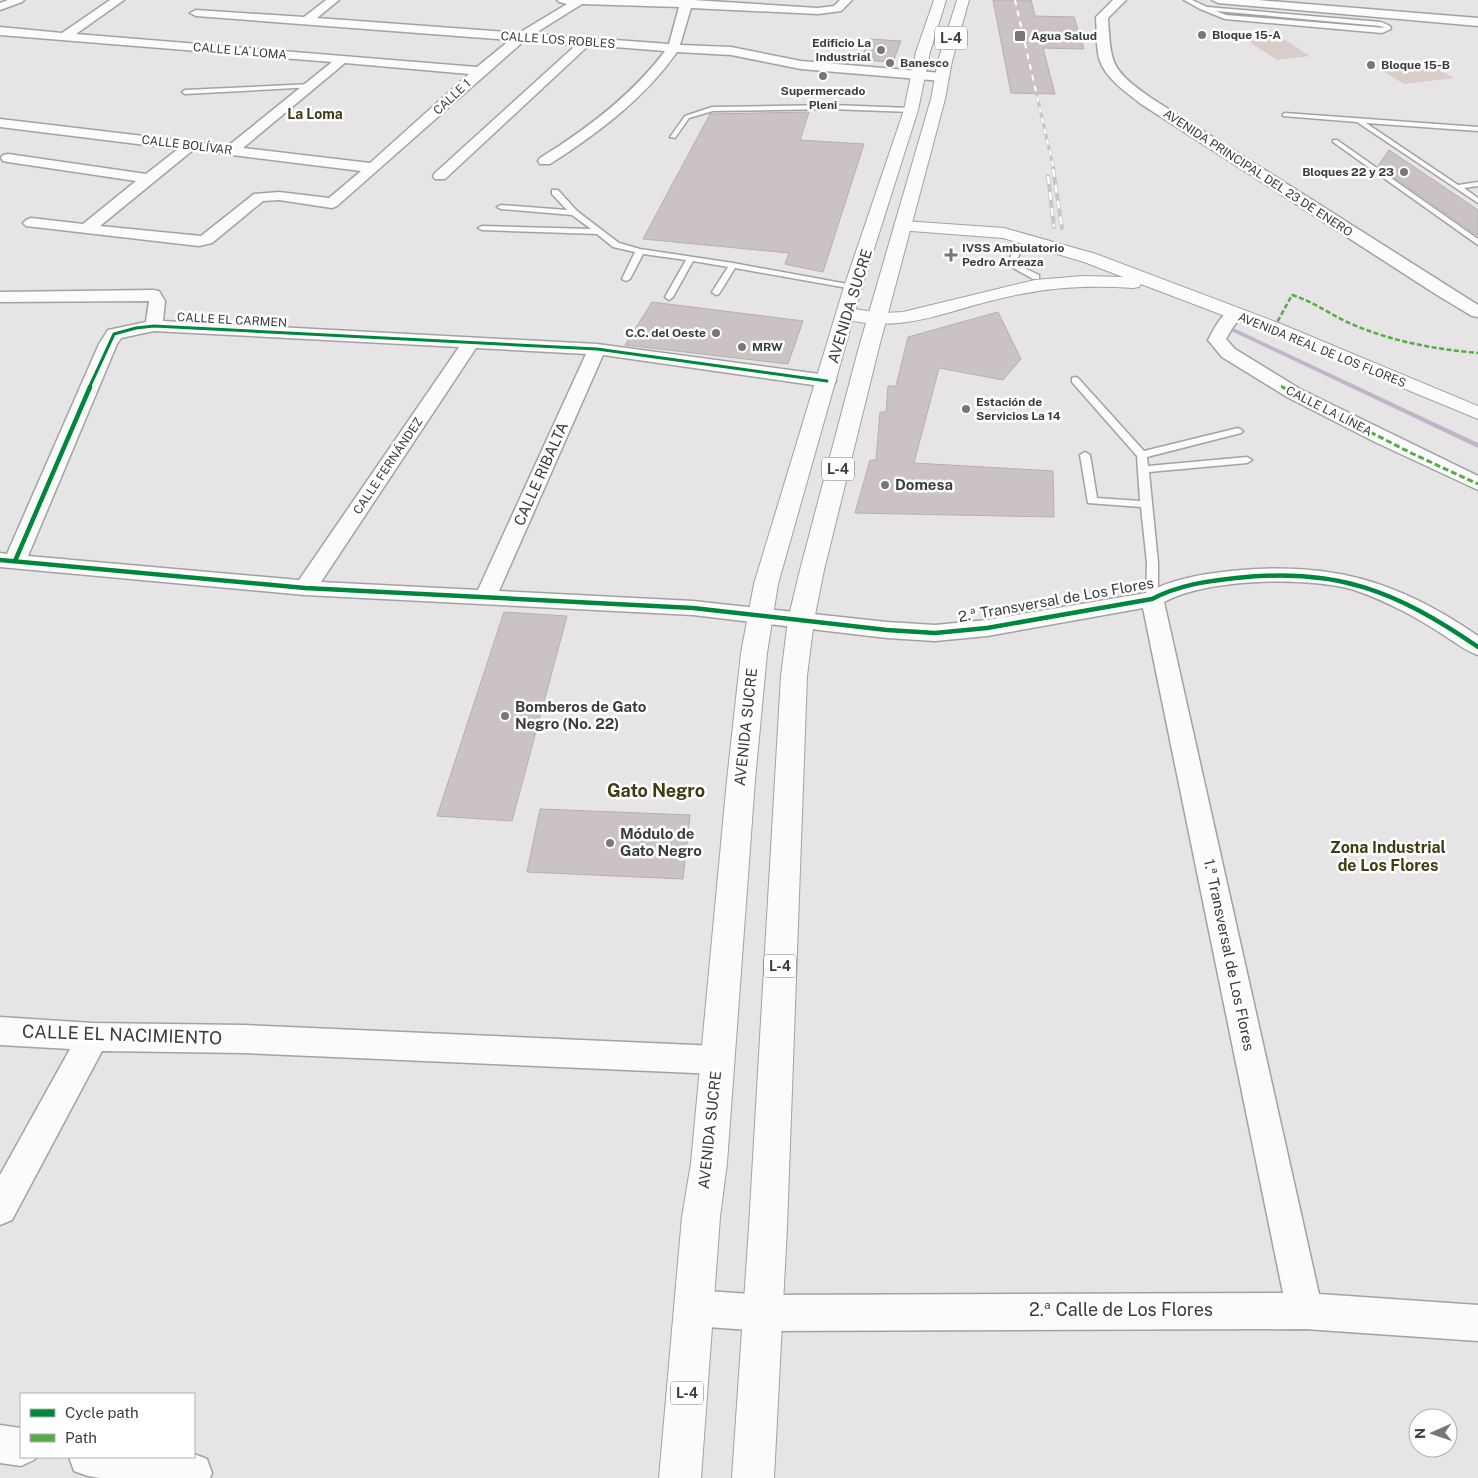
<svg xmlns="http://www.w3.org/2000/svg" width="1478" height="1478" font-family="'Public Sans',sans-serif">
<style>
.green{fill:#daccc8}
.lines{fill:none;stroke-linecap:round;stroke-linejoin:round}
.stream{fill:#bfb4c8;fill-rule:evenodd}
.building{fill:#cbc3c3;stroke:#b2b0b0}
.service-casing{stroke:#a3a2a2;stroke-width:3}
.minor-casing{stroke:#a3a2a2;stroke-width:3}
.tertiary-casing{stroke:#a3a2a2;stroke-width:2}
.primary-casing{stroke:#a3a2a2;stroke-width:2}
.service{fill:#fbfbfb;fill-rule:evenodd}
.minor{fill:#fbfbfb;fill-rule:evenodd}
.tertiary{fill:#fbfbfb;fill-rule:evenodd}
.primary{fill:#fbfbfb;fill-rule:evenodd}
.rail-far1-casing{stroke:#c7c5c6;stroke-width:3}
.rail-casing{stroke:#c7c5c6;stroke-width:4}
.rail-far1{stroke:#fff;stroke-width:2;stroke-dasharray:5.5;stroke-linecap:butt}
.rail{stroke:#fff;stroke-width:2.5;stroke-dasharray:8;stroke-linecap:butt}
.quiet-far1{stroke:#55ac46;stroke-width:2.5;stroke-dasharray:5 2.5;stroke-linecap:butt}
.quiet{stroke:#55ac46;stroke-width:3;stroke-dasharray:6 3;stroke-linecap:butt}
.cycleway-far1-casing{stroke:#fff;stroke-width:5}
.cycleway-casing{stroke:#fff;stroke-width:7}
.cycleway-far1{stroke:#00873e;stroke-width:3}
.cycleway{stroke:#00873e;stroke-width:4.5}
.poi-dot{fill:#787777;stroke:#fff;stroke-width:2}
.labels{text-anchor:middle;stroke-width:5;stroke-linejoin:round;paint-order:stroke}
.far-poi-label{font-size:12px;font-weight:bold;fill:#3d3c3c;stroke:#fff;text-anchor:start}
.far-street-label{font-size:12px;fill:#3d3c3c;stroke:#fff}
.shield{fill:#fff;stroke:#777676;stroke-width:1}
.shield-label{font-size:14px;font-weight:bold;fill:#3d3c3c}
.far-neighbourhood-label{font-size:14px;font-weight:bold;fill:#3f3c13;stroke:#fff}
.street-label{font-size:15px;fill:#3d3c3c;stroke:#fff}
.poi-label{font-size:15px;font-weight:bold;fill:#3d3c3c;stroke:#fff;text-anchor:start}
.neighbourhood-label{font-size:16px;font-weight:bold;fill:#3f3c13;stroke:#fff}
.quarter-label{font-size:18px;font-weight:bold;fill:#3f3c13;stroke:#fff}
.near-street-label{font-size:18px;fill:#3d3c3c;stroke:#fff}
</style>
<rect width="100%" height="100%" fill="#e6e4e5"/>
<g class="green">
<polygon points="1280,37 1310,56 1277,60 1248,41"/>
<polygon points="1430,65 1454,78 1404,84 1381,70"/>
</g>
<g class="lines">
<polygon class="stream" points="1225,326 1229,326 1478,443 1478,448 1225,328"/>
</g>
<g class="building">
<polygon points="993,0 1031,0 1035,16 1074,17 1084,49 1043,48 1055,94 1011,93"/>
<polygon points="869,39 901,41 893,62 861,60"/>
<polygon points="809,112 800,140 864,144 823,272 785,264 789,253 643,239 710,114"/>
<polygon points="1389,150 1478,210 1478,236 1378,166"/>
<polygon points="652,302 803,321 788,364 625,345"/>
<polygon points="998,312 1021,359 1003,380 939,368 914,463 1053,471 1054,517 855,513 870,460 876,460 880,412 886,412 888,386 896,386 908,337"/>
<polygon points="504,612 567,616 512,821 437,816"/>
<polygon points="540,809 690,815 683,879 527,872"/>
</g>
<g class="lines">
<defs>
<g id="service">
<path d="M1184,0H1192L1207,7L1381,22L1390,26L1391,29L1382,33L1225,19L1200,9ZM1216,11L1380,26L1385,28L1226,15Z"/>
<polygon points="312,84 314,85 314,87 185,94 182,92 185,90"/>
<polygon points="831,105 911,108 914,110 911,112 831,109 713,111 689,118 675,138 670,137 685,116 712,107"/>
<polygon points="1285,113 1478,127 1478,131 1366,123 1458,185 1478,182 1478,186 1464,188 1478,198 1478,203 1357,122 1283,116 1283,114"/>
<polygon points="1333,140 1337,140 1478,239 1478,245 1333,142"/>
<polygon points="552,190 558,190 577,211 619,243 640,249 733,263 853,285 857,287 853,289 735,268 719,294 716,295 712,292 728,267 693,261 673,297 669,300 665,297 686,260 643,254 630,279 626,281 622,279 635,252 613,247 597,234 482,230 478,228 482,226 591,229 572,215 501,209 497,207 501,205 567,210 552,194"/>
<polygon points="1015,244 1022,246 1016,264 1039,275 1039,279 1033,279 1008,265"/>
<polygon points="1075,377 1078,378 1144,451 1238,428 1243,431 1241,433 1147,457 1148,466 1247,457 1252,460 1247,463 1149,472 1158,563 1158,586 1156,602 1148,602 1146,599 1147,563 1141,507 1088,503 1080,455 1085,452 1090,455 1097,498 1140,501 1137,456 1072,382 1072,378"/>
</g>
<g id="minor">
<polygon points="8,0 24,0 22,2 0,10 0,3"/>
<path d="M110,0H124L76,34L477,67L510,40L196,16L190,13L196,10L304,17L326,0H339L317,18L519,33L567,4L559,2L557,0H693L818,8L834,6L840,0H852L841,11L818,14L691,8L680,45L731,47L801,61L942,73L948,77L942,81L801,69L731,55L677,52C645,98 597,134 550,164H540L538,161L540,158C587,129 632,95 665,51L589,45L445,179H435L433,176L435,173L576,45L524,41L337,206L332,208L279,200L263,201L212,243L199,246L26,226L23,223L26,220L31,218L83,224L136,181L8,162L3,161L1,158L3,155L8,154L146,174L178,149L0,127V119L228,146L332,62L0,35V27L62,33ZM582,4L679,7L669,44L534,34ZM345,63L469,74L370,163L243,148ZM193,150L361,171L329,198L279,192L254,194L201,236L100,226Z"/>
<path d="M1113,0H1126L1108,18C1111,66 1111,69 1151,98L1478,305V317L1472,316L1437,295L1141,104C1125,91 1101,76 1098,53C1096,41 1097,29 1096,17Z"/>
<polygon points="1212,0 1258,0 1478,18 1478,26 1218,3"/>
<path d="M153,290L159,291L165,301L163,321L597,344L827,375L833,377L836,381L833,385L827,387L603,355L499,591L693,601L887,622L935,625L987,620L1146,593C1172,579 1202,574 1231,571C1329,561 1397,580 1478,636V655C1466,651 1456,643 1445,636C1432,627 1418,619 1403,611C1385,602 1366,593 1347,588C1299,577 1207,579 1164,602L1319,1294L1478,1305V1341L1305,1329L763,1331L694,1326L681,1321L676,1308L681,1295L694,1290L763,1295L1283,1293L1143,608L987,636L935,641L887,638L693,615L305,595L0,567V553L7,554L99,344L108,330L146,322L149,301L0,302V292ZM154,331L459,347L299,580L28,556L117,344L121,338ZM476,348L586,354L478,590L321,582Z"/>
<path d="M1235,309L1241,310L1244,314L1233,327L1226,339L1235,349L1300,389L1478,476V490L1375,442L1287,397L1222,357L1208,340C1215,328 1221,312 1235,309Z"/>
<polygon points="0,1017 93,1023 244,1025 717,1046 728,1050 732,1060 728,1070 717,1074 244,1053 102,1051 12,1220 0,1225 0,1175 70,1049 0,1045"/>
<polygon points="0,1425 21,1428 21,1457 36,1457 34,1460 21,1466 0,1463"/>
<polygon points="194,1454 207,1459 212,1473 210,1478 100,1478 88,1476 74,1471 69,1457 194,1457"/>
</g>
<path id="tertiary" d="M904,221L1004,228L1096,254L1281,324L1478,406V419L1267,332L1141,284L1139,287L1133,288C1091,285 1049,287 1007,297C945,310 906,335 839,318L837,314L839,310L846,308L883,313L903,312L1035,280L1083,276L1123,277L1084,262L1003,238L898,230L895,226L898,222Z"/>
<g id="primary">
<polygon points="934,0 946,0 930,52 918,110 862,287 778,584 767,653 755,780 727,1163 720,1217 701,1478 659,1478 682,1217 691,1163 727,780 741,653 754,584 844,287 904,110 916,52"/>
<polygon points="957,0 969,0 952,61 945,99 879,347 824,570 814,620 807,676 787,1227 774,1478 732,1478 749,1227 781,676 788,620 800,570 859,347 931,99 938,61"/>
</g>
</defs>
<use href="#service" class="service-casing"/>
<use href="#minor" class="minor-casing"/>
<use href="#tertiary" class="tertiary-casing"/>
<use href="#primary" class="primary-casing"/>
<use href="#service" class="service"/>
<use href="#minor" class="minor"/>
<use href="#tertiary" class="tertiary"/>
<use href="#primary" class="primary"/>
<defs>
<polyline id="rail-far1" points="1015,0 1054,170"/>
<g id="rail">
<polyline points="1053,169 1062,228"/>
<polyline points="1048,176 1054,227"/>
</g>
</defs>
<use href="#rail-far1" class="rail-far1-casing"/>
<use href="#rail" class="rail-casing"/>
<use href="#rail-far1" class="rail-far1"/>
<use href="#rail" class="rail"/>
<g class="quiet-far1">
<path d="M1274,328L1292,295C1312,301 1328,313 1347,322C1389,341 1433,349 1478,353"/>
<polyline points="1281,386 1285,388"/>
</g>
<polyline class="quiet" points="1282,387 1413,454 1478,484"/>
<defs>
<polyline id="cycleway-far1" points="89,388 114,334 136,328 154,326 597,349 827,381"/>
<g id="cycleway">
<path d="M0,560L305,588L693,608L887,630L935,633L987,628L1152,599C1179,585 1207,581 1236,578C1337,567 1396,591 1478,647"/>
<polyline points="15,561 90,387"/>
</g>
</defs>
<use href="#cycleway-far1" class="cycleway-far1-casing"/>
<use href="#cycleway" class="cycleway-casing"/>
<use href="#cycleway-far1" class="cycleway-far1"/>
<use href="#cycleway" class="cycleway"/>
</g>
<g class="poi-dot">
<circle cx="1202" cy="35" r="5"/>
<rect x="1014" y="30" width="12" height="12" rx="2.5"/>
<circle cx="881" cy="50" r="5"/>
<circle cx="890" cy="63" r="5"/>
<circle cx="1371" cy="65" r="5"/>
<circle cx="823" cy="76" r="5"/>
<circle cx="1404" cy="172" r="5"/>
<path d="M948.5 247.5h5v5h5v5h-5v5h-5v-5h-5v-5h5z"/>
<circle cx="716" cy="333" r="5"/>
<circle cx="742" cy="347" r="5"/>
<circle cx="966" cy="409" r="5"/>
<circle cx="885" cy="485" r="5"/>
<circle cx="505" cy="716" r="5"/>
<circle cx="610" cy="843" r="5"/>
</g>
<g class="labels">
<g class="far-poi-label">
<text x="1212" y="39">Bloque 15-A</text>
<text x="1031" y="40">Agua Salud</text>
<text x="871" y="47" text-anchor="end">Edificio La<tspan x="871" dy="14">Industrial</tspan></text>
<text x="900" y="67">Banesco</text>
<text x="1381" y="69">Bloque 15-B</text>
<text x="823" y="95" text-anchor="middle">Supermercado<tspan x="823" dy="14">Pleni</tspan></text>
<text x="1394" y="176" text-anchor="end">Bloques 22 y 23</text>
<text x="962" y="252">IVSS Ambulatorio<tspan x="962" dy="14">Pedro Arreaza</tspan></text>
<text x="706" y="337" text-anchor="end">C.C. del Oeste</text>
<text x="752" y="351">MRW</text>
<text x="976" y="406">Estación de<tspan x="976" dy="14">Servicios La 14</tspan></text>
</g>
<g class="far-street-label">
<text transform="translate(558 40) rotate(4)" y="4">CALLE LOS ROBLES</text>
<text transform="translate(240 51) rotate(5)" y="4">CALLE LA LOMA</text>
<text transform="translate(452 97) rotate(-43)" y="4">CALLE 1</text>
<text transform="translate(187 145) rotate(7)" y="4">CALLE BOLÍVAR</text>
<text transform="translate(1258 173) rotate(33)" y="4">AVENIDA PRINCIPAL DEL 23 DE ENERO</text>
<text transform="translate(232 320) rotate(3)" y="4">CALLE EL CARMEN</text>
<text transform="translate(1322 350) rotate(22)" y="4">AVENIDA REAL DE LOS FLORES</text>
<text transform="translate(1329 411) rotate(27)" y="4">CALLE LA LÍNEA</text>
<text transform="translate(388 466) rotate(-56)" y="4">CALLE FERNÁNDEZ</text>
</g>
<g class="shield">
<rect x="935" y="26.5" width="32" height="23" rx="4"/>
<rect x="822" y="457.5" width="32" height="23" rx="4"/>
<rect x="764" y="954.5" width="32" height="23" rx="4"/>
<rect x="671" y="1381.5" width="32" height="23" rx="4"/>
</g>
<g class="shield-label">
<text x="951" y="43">L-4</text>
<text x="838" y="474">L-4</text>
<text x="780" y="971">L-4</text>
<text x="687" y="1398">L-4</text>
</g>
<g class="far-neighbourhood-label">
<text x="315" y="119">La Loma</text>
</g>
<g class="street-label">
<text transform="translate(850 306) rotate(-73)" y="5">AVENIDA SUCRE</text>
<text transform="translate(541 474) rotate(-66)" y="5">CALLE RIBALTA</text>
<text transform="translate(1056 600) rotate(-10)" y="5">2.ª Transversal de Los Flores</text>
<text transform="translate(746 727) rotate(-84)" y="5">AVENIDA SUCRE</text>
<text transform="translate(1229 955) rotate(78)" y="5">1.ª Transversal de Los Flores</text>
<text transform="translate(710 1130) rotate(-84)" y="5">AVENIDA SUCRE</text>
</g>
<g class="poi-label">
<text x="895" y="490">Domesa</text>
<text x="515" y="712">Bomberos de Gato<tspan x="515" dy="17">Negro (No. 22)</tspan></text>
<text x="620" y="839">Módulo de<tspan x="620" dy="17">Gato Negro</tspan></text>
</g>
<g class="neighbourhood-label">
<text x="1388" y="853">Zona Industrial<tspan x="1388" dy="18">de Los Flores</tspan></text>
</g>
<g class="quarter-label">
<text x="656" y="797">Gato Negro</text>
</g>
<g class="near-street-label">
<text transform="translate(122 1035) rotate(2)" y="6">CALLE EL NACIMIENTO</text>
<text x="1121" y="1316">2.ª Calle de Los Flores</text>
</g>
</g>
<rect x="20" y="1393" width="175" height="65" fill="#ffffff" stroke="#b1b1b1"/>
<rect x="30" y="1409" width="25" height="8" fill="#00873e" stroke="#b1b1b1"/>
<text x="65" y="1418" font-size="15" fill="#3d3c3c">Cycle path</text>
<rect x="30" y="1434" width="25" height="8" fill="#55ac46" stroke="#b1b1b1"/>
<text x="65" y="1443" font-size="15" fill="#3d3c3c">Path</text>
<g transform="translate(1433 1433) rotate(268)"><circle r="24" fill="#ffffff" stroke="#b1b1b1"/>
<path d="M0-4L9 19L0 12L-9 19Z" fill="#787777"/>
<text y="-8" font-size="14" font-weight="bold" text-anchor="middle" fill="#3d3c3c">N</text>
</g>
</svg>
